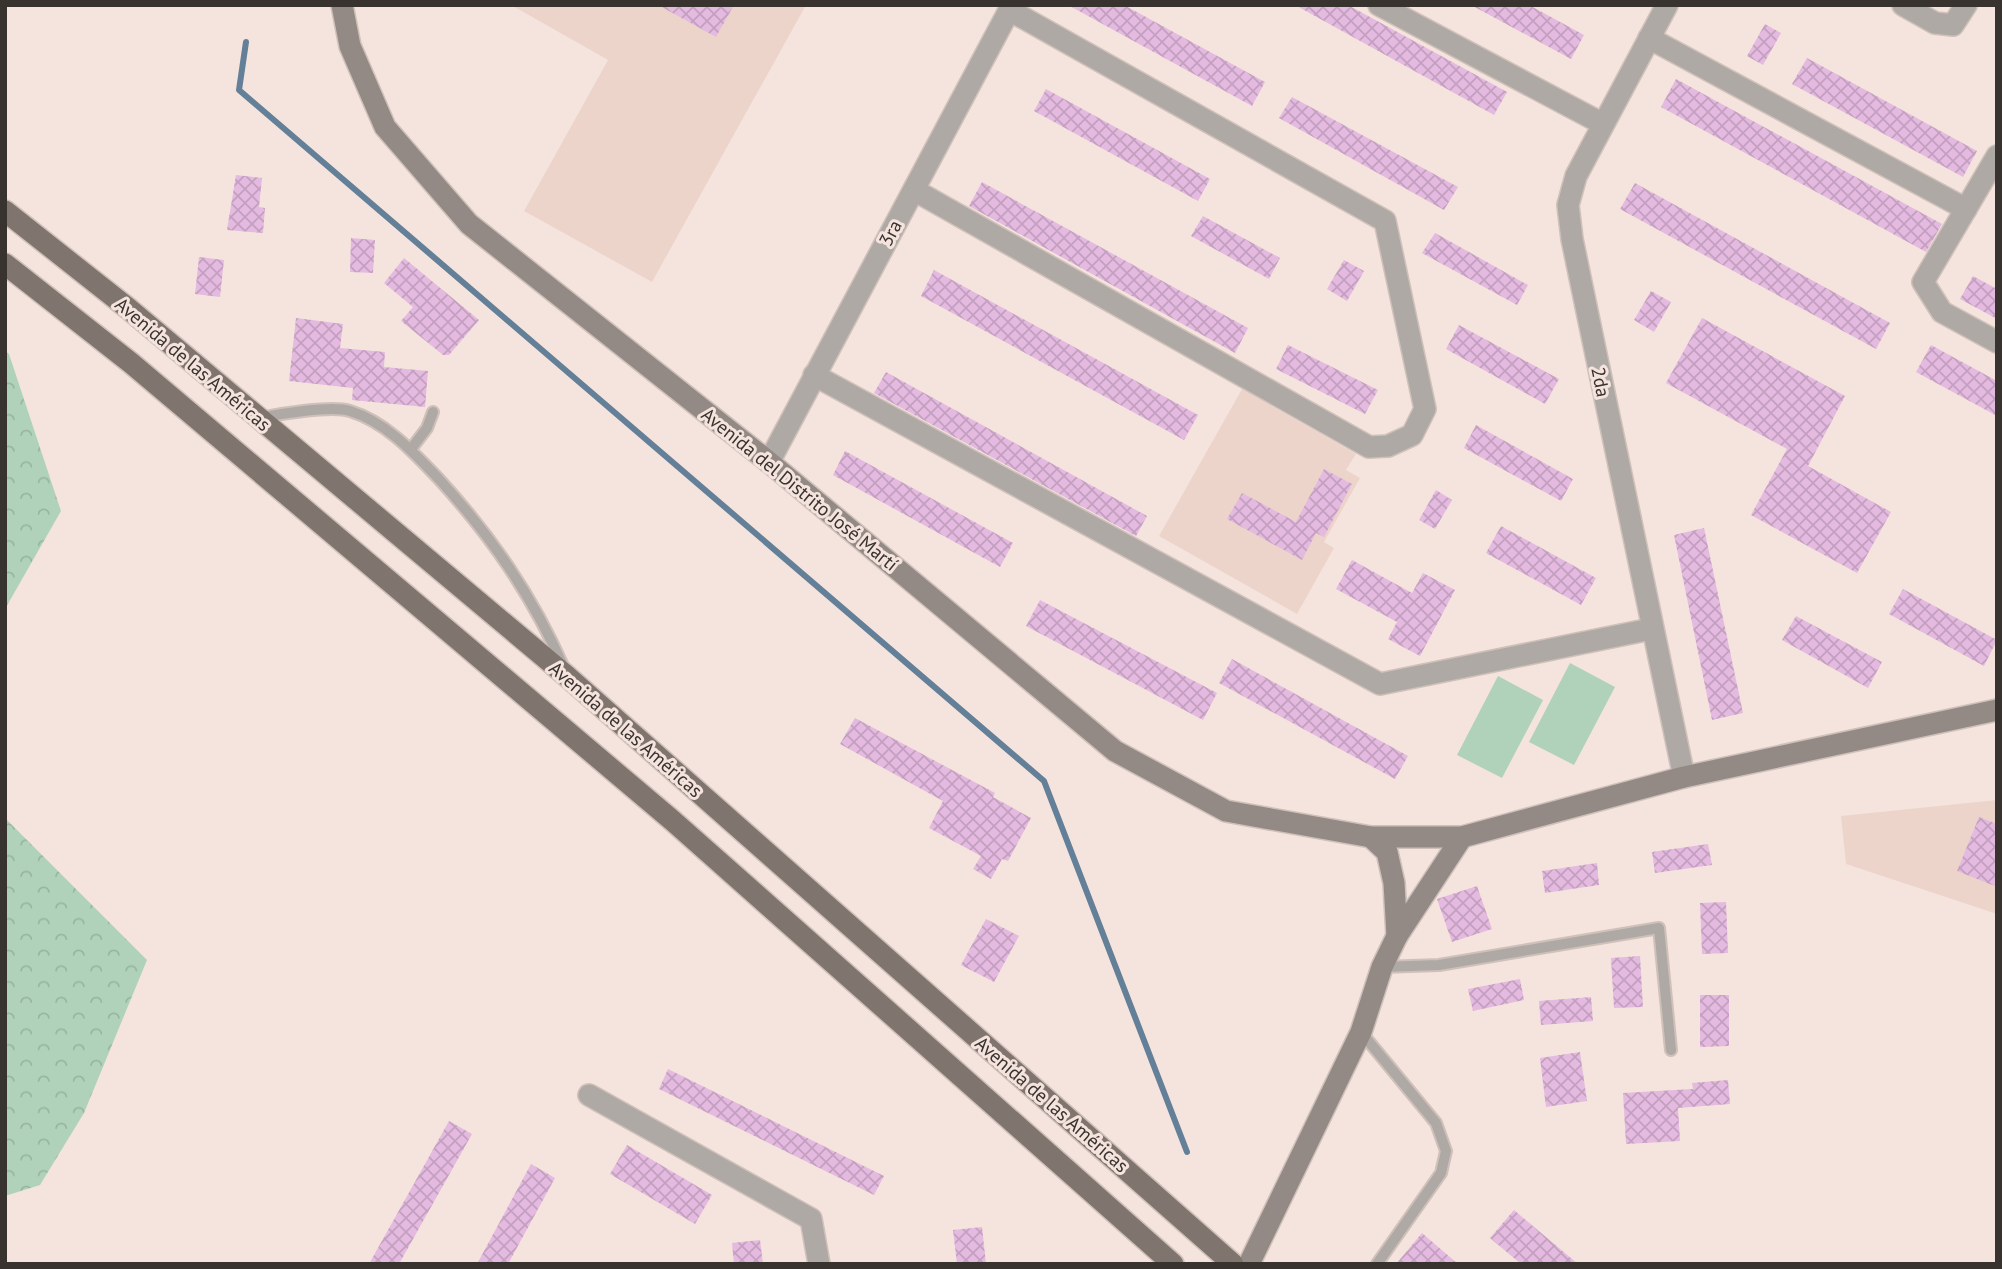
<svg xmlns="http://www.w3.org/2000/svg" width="2002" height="1269" font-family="'PT Sans',sans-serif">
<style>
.built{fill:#edd4cb}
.grass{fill:#b0d2bb}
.forest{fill:url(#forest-crowns)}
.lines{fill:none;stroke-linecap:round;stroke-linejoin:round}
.stream{stroke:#648098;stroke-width:6}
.building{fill:url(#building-cross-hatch)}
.lane-casing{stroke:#cfc1ba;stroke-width:14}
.street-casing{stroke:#cfc1ba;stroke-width:24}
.secondary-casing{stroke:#cfc1ba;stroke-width:24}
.primary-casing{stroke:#cfc1ba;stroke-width:24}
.lane{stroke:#afa9a5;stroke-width:10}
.street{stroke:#afa9a5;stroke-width:21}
.secondary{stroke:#948a85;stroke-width:21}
.primary{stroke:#80756e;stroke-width:21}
.labels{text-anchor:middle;stroke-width:6;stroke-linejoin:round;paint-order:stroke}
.street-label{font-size:19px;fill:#393330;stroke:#f5e4dd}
</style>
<defs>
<pattern id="forest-crowns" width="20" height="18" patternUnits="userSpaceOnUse" patternTransform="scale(1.75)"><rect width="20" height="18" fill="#b0d2bb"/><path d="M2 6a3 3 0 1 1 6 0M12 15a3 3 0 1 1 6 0" fill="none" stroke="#98b5a1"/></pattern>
<pattern id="building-cross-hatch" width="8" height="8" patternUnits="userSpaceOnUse" patternTransform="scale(1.75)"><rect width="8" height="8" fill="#e4bae0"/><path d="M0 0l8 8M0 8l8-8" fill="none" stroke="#c4a0c0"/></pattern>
</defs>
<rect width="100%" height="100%" fill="#f5e4dd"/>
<g class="built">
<polygon points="511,5 806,5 652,282 524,211 608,60"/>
<polygon points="1242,389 1356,454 1346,470 1360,478 1324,542 1334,548 1297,614 1159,536"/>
<polygon points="1997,800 1997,914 1846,864 1841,816"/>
</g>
<g class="grass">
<polygon points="1570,663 1615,687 1574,765 1529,742"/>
<polygon points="1498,676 1543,700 1502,778 1457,755"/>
</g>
<g class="forest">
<polygon points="5,351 9,354 61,511 5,609"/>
<polygon points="5,818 147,960 84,1113 40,1185 5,1196"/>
</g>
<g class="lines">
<polyline class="stream" points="246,42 239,90 1044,781 1187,1152"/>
</g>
<g class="building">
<polygon points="658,5 734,5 716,37"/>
<polygon points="1068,5 1124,5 1265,82 1252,106"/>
<polygon points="1295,5 1348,5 1507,92 1494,115"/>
<polygon points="1471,5 1529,5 1584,35 1571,59"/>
<polygon points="1765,24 1781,33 1763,65 1747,56"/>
<polygon points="1807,58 1977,151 1963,177 1792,84"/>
<polygon points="1676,79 1942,224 1926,252 1661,107"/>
<polygon points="1046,89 1210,179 1198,201 1034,111"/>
<polygon points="1292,97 1458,187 1444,210 1279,118"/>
<polygon points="236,175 262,178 259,207 265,208 263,233 227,230"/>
<polygon points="982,182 1248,328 1235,353 969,206"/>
<polygon points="1635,183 1890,323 1876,349 1620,209"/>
<polygon points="1203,216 1280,258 1269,279 1191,236"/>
<polygon points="1435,233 1528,285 1517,305 1422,253"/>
<polygon points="351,238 375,240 373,273 350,272"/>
<polygon points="199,257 224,260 220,297 195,294"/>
<polygon points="404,258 479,320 449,355 443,355 401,321 413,307 384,283"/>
<polygon points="1344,260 1364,271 1347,301 1327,289"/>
<polygon points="934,270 1198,415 1184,440 921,296"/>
<polygon points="1973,276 1997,289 1997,319 1960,299"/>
<polygon points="1651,291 1671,302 1654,332 1634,320"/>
<polygon points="296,318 343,324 340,348 385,352 384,367 428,371 425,407 352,400 353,388 289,381"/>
<polygon points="1702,318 1845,396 1808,466 1891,512 1857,573 1751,515 1787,449 1666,383"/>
<polygon points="1459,325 1559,379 1545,404 1446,349"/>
<polygon points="1288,345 1378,390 1365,414 1276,369"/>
<polygon points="1931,345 1997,381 1997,416 1916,372"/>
<polygon points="886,372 1147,516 1136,536 874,393"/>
<polygon points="1476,425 1573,479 1561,501 1464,448"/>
<polygon points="845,451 1013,543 1000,567 833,475"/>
<polygon points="1324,469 1352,484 1324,537 1316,533 1302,560 1227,519 1242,493 1296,522"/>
<polygon points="1436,490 1452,500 1435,529 1419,520"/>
<polygon points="1501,526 1596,578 1581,605 1486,553"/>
<polygon points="1704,528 1743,713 1712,720 1674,535"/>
<polygon points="1352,560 1412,593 1423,573 1455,590 1420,656 1388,639 1397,622 1336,589"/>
<polygon points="1903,589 1997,640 1984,666 1889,614"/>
<polygon points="1040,600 1217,693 1203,720 1026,626"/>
<polygon points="1796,616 1882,662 1868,688 1782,640"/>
<polygon points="1232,659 1408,756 1395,779 1219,683"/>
<polygon points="855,718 995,793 993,797 1031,818 1008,861 1002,859 991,879 973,869 981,856 929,828 943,801 840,744"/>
<polygon points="1979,817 1997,824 1997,887 1957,871"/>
<polygon points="1708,844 1712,865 1655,873 1652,852"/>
<polygon points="1597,863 1599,885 1545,893 1542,871"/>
<polygon points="1477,886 1492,929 1452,942 1437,899"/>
<polygon points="1726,902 1728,953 1702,954 1700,903"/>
<polygon points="986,919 1019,936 994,982 961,965"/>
<polygon points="1640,956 1643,1007 1614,1008 1611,958"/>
<polygon points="1520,979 1524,1000 1473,1011 1468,989"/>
<polygon points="1700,995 1729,995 1729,1046 1700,1047"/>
<polygon points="1591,997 1593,1021 1541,1025 1539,1001"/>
<polygon points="1580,1052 1587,1101 1546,1107 1540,1058"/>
<polygon points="668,1069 884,1176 874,1195 659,1089"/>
<polygon points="1728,1080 1730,1104 1678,1108 1680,1141 1626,1144 1623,1093 1693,1089 1692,1083"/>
<polygon points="449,1121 472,1134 399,1264 369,1264"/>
<polygon points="627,1145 712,1195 695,1224 610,1174"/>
<polygon points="531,1164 555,1178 508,1264 477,1264"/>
<polygon points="1514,1210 1578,1264 1521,1264 1490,1238"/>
<polygon points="982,1227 986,1264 957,1264 953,1230"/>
<polygon points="1422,1233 1458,1264 1396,1264"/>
<polygon points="760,1240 763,1264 734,1264 732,1243"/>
</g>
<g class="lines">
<defs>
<g id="lane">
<path d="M260,418C279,414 332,405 350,411C386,422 413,452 438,478C491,536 532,595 564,668"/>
<polyline points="411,449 427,428 433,412"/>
<polyline points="1382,967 1439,965 1659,928 1671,1050"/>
<polyline points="1361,1032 1436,1123 1446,1151 1441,1173 1377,1264"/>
</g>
<g id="street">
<polyline points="1379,5 1603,124"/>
<polyline points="1667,5 1576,176 1568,205 1572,239 1684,777"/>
<polyline points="1903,5 1935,23 1953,25 1966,5"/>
<polyline points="1649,38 1966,209"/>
<polyline points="1997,156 1923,282 1942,312 1997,342"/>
<polyline points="914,190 1369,447 1388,446 1412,435 1425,409 1385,221 1011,11"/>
<polyline points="814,375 1380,684 1651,629"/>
<polyline points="769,462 1012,5"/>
<polyline points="589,1095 811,1219 819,1264"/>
</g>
<g id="secondary">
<polyline points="342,5 350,46 385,127 469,224 769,462 1115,751 1226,811 1371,837 1462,837 1684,777 1997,710"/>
<polyline points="1371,837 1387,852 1394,883 1397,936"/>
<polyline points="1249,1264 1361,1032 1382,967 1397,936 1462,837"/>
</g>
<g id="primary">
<polyline points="5,211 129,309 568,677 1233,1264"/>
<polyline points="5,264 131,363 673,821 1173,1264"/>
</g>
</defs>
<use href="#lane" class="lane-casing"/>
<use href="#street" class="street-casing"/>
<use href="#secondary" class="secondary-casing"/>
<use href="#primary" class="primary-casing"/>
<use href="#lane" class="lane"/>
<use href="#street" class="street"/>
<use href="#secondary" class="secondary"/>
<use href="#primary" class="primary"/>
</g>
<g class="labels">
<g class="street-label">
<text transform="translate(890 233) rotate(-62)" y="7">3ra</text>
<text transform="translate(193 364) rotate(40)" y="7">Avenida de las Américas</text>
<text transform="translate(1601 382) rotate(79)" y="7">2da</text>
<text transform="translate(800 489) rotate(39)" y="7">Avenida del Distrito José Martí</text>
<text transform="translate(626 729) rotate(41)" y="7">Avenida de las Américas</text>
<text transform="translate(1052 1104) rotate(41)" y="7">Avenida de las Américas</text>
</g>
</g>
<rect width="2002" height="1269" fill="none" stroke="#393330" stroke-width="14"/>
</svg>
